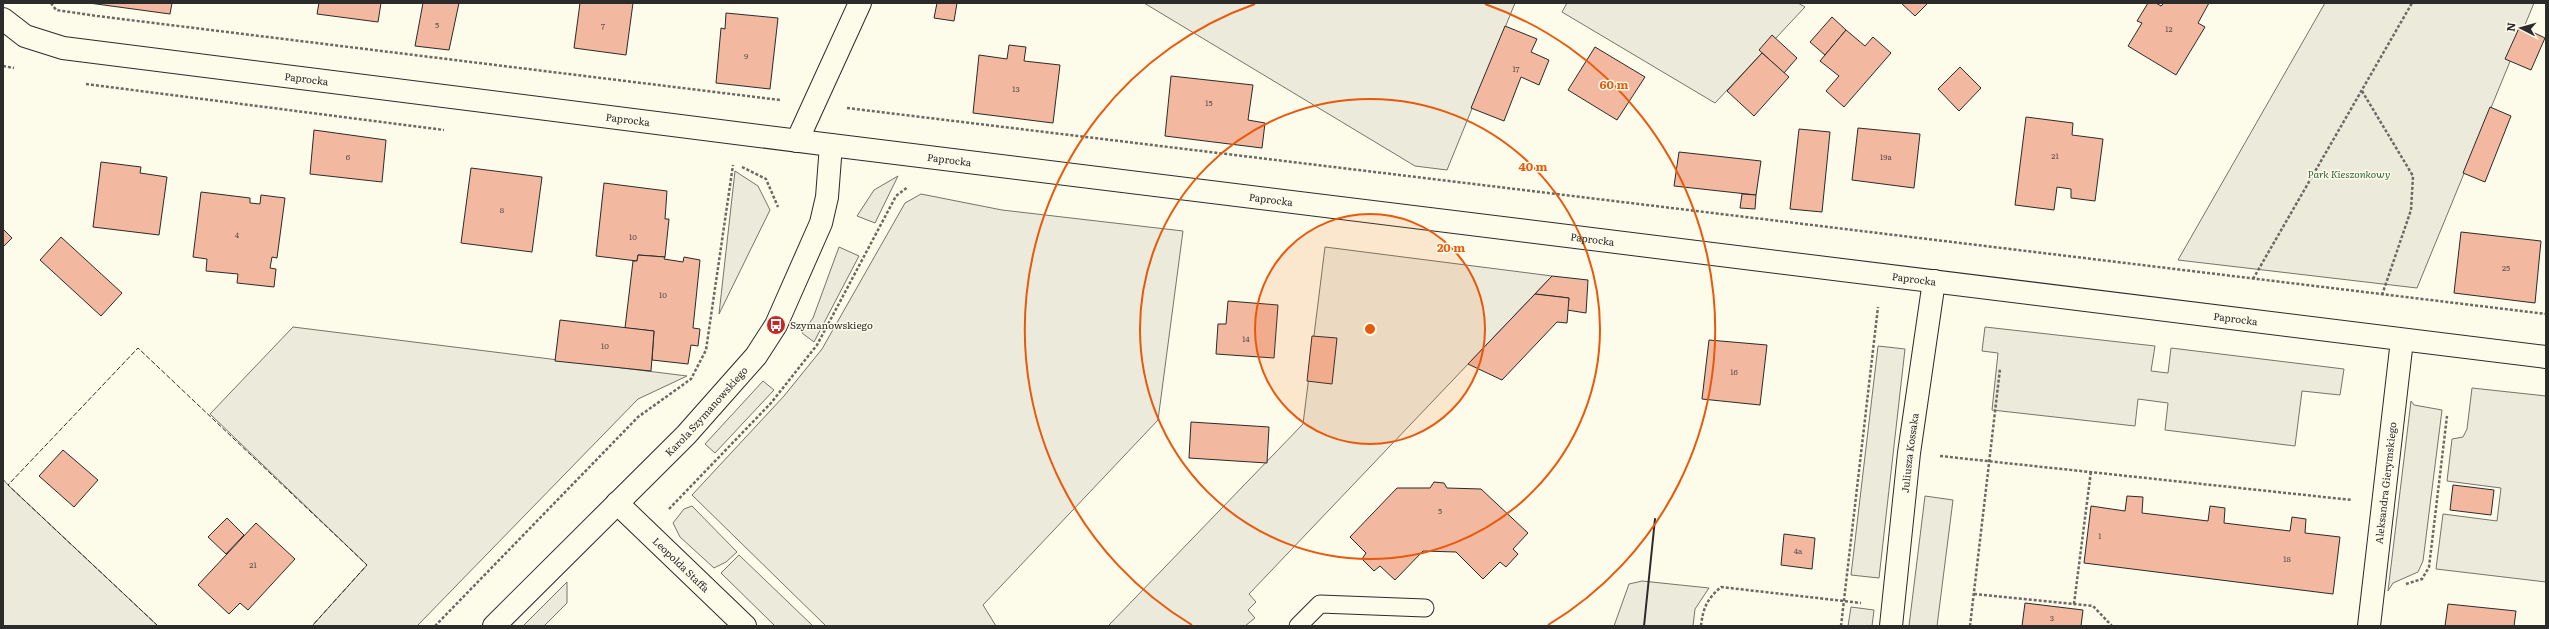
<svg xmlns="http://www.w3.org/2000/svg" width="2549" height="629" font-family="Literata,serif">
<style>
.green{fill:#ecebdb;stroke:#74746e}
.parking{fill:#eceadb;stroke:#74746e}
.building{fill:#f2b8a0;stroke:#2b2b2b}
.lines{fill:none;stroke-linecap:round;stroke-linejoin:round}
.lane-casing{stroke:#2b2b2b;stroke-width:19}
.street-casing{stroke:#2b2b2b;stroke-width:24}
.secondary-casing{stroke:#2b2b2b;stroke-width:24}
.path{stroke:#6a6964;stroke-width:2.5;stroke-dasharray:3 2;stroke-linecap:butt}
.lane{stroke:#fdfbea;stroke-width:17}
.street{stroke:#fdfbea;stroke-width:22}
.secondary{stroke:#fdfbea;stroke-width:22}
.fence{stroke:#2b2b2b;stroke-width:1;stroke-dasharray:5 2;stroke-linecap:butt}
.wall{stroke:#2b2b2b;stroke-width:2}
.ring{fill:none;stroke:#e8590c;stroke-width:2}
.labels{text-anchor:middle;stroke-width:3;stroke-linejoin:round;paint-order:stroke}
.number-label{font-size:8px;fill:#5d4e48}
.street-label{font-size:10px;fill:#2b2b2b;stroke:#fdfbea}
.park-label{font-size:10px;font-style:italic;fill:#34623c;stroke:#fdfbea}
.poi-label{font-size:10px;fill:#2b2b2b;stroke:#fdfbea;text-anchor:start}
.centre{fill:#e8590c;stroke:#fdfbea;stroke-width:2}
.ring-label{font-size:12px;text-anchor:middle;font-weight:bold;fill:#e8590c;stroke:#fdfbea;stroke-width:3;stroke-linejoin:round;paint-order:stroke}
</style>
<rect width="100%" height="100%" fill="#fdfbea"/>
<g class="green">
<polygon points="1144,3 1515,3 1447,170 1415,166"/>
<polygon points="1567,3 1798,3 1805,7 1715,103 1562,12"/>
<polygon points="2325,3 2534,3 2417,288 2178,260"/>
<polygon points="735,171 758,186 770,210 719,314"/>
<polygon points="898,176 875,223 857,216 874,190"/>
<polygon points="921,194 1002,210 1183,231 1158,420 983,605 996,626 826,626 692,495 784,396 822,349 905,203"/>
<polygon points="839,247 859,256 814,342 802,333 813,318"/>
<polygon points="1325,247 1552,276 1249,594 1256,602 1248,610 1255,618 1245,626 1108,626 1303,424"/>
<polygon points="293,327 687,376 638,399 417,626 312,626 367,565 210,414"/>
<polygon points="763,381 774,390 715,453 705,444"/>
<polygon points="3,479 8,485 158,626 3,626"/>
<polygon points="692,506 737,552 726,562 714,568 680,537 673,523 684,509"/>
<polygon points="1642,581 1709,588 1695,609 1693,626 1614,626 1629,584"/>
<polygon points="1851,607 1874,610 1872,626 1848,626"/>
</g>
<g class="parking">
<polygon points="1985,327 2155,346 2151,371 2168,373 2171,348 2344,369 2340,395 2302,391 2295,446 2165,430 2168,403 2138,399 2135,426 1992,410 1998,353 1982,351"/>
<polygon points="1878,346 1905,349 1879,578 1851,575"/>
<polygon points="2472,388 2546,396 2546,582 2436,569 2443,514 2497,521 2501,488 2447,481 2452,439 2463,437 2467,429"/>
<polygon points="2411,401 2414,405 2442,410 2423,561 2418,572 2393,583 2388,591"/>
<polygon points="1925,496 1953,500 1937,626 1909,626"/>
<polygon points="739,555 813,626 775,626 721,573"/>
<polygon points="567,582 567,603 544,626 523,626"/>
</g>
<g class="building">
<polygon points="89,3 172,3 170,14"/>
<polygon points="319,3 381,3 378,22 317,14"/>
<polygon points="423,3 459,3 449,50 415,46"/>
<polygon points="580,3 633,3 626,55 574,48"/>
<polygon points="937,3 957,3 954,21 934,18"/>
<polygon points="1901,3 1928,3 1915,16"/>
<polygon points="2148,3 2156,3 2161,6 2164,3 2209,3 2198,23 2205,27 2176,75 2128,46 2142,23 2137,21"/>
<polygon points="726,13 778,18 770,89 716,83 721,28 725,29"/>
<polygon points="1832,17 1846,30 1825,55 1810,42"/>
<polygon points="1505,26 1537,39 1531,52 1549,60 1539,85 1521,77 1504,121 1471,108"/>
<polygon points="2520,26 2545,38 2531,70 2505,59"/>
<polygon points="1846,30 1865,46 1873,37 1891,53 1844,107 1826,91 1839,76 1820,61"/>
<polygon points="1772,35 1797,58 1784,73 1759,50"/>
<polygon points="1009,45 1026,47 1024,61 1060,65 1053,123 973,113 979,55 1007,59"/>
<polygon points="1595,47 1645,77 1617,120 1568,90"/>
<polygon points="1762,53 1789,77 1754,116 1727,91"/>
<polygon points="1960,67 1981,88 1959,111 1938,89"/>
<polygon points="1171,76 1253,85 1248,120 1265,123 1262,148 1165,136"/>
<polygon points="2490,107 2511,116 2485,182 2463,173"/>
<polygon points="2026,117 2073,123 2072,135 2103,139 2095,201 2071,198 2071,189 2057,187 2054,210 2015,205"/>
<polygon points="1858,128 1920,134 1914,188 1852,180"/>
<polygon points="1799,129 1830,132 1822,212 1790,209"/>
<polygon points="314,130 386,140 382,182 310,174"/>
<polygon points="1679,152 1761,161 1756,195 1674,186"/>
<polygon points="101,162 141,167 140,173 167,177 159,235 93,227"/>
<polygon points="471,168 542,177 532,252 461,243"/>
<polygon points="604,183 667,191 665,219 669,219 665,257 638,255 637,261 596,256"/>
<polygon points="201,192 250,198 250,203 260,204 261,195 285,198 277,258 272,257 270,268 276,269 274,287 237,283 238,274 206,271 207,259 193,257"/>
<polygon points="1742,194 1756,195 1755,209 1740,208"/>
<polygon points="3,229 12,238 3,247"/>
<polygon points="2461,232 2541,241 2535,303 2454,293"/>
<polygon points="61,237 122,293 101,316 40,260"/>
<polygon points="638,255 665,257 664,259 683,262 684,257 700,260 693,328 700,329 698,346 691,345 688,364 652,360 654,331 625,328 633,261 637,261"/>
<polygon points="1552,276 1588,280 1586,313 1567,310 1569,298 1535,294"/>
<polygon points="1535,294 1569,298 1567,323 1557,322 1502,380 1468,364"/>
<polygon points="1228,301 1278,305 1274,358 1216,354 1218,324 1226,324"/>
<polygon points="560,320 654,331 651,371 555,361"/>
<polygon points="1312,336 1337,338 1332,384 1307,381"/>
<polygon points="1709,340 1767,345 1760,405 1702,399"/>
<polygon points="1191,422 1269,427 1267,463 1189,458"/>
<polygon points="63,450 98,480 74,507 39,476"/>
<polygon points="1434,482 1444,483 1447,488 1481,489 1528,533 1513,549 1518,554 1506,567 1500,562 1483,579 1456,552 1423,551 1395,580 1380,566 1374,571 1362,559 1366,553 1350,537 1397,488 1430,488"/>
<polygon points="2453,485 2494,490 2491,515 2450,510"/>
<polygon points="2127,496 2143,497 2142,513 2208,521 2210,506 2225,508 2224,523 2290,531 2292,517 2306,519 2305,533 2340,537 2333,594 2084,563 2091,506 2125,511"/>
<polygon points="227,518 244,535 226,554 208,537"/>
<polygon points="256,523 295,559 248,610 240,603 229,614 198,585"/>
<polygon points="1784,534 1815,538 1812,569 1781,565"/>
<polygon points="2025,603 2083,610 2081,626 2022,626"/>
<polygon points="2448,604 2516,611 2514,626 2445,626"/>
</g>
<g class="lines">
<defs>
<polyline id="lane" points="1298,626 1320,604 1425,608"/>
<g id="street">
<polyline points="797,141 860,3"/>
<path id="s1" d="M617,503L745,626"/>
<path id="s2" d="M494,626L686,435L756,356L776,325L821,223L827,197L831,145"/>
<path id="s3" d="M1891,626L1909,453L1934,281"/>
<path id="s4" d="M2369,626L2402,340"/>
</g>
<g id="secondary">
<path id="s5" d="M3,19L25,36L63,48L831,145L2546,357"/>
</g>
</defs>
<use href="#lane" class="lane-casing"/>
<use href="#street" class="street-casing"/>
<use href="#secondary" class="secondary-casing"/>
<g class="path">
<polyline points="51,3 56,10 97,16 780,100"/>
<polyline points="3,66 14,68"/>
<polyline points="86,84 444,130"/>
<polyline points="2362,91 2413,176 2411,210 2382,295"/>
<polyline points="847,108 2546,314"/>
<polyline points="742,167 766,179 778,207"/>
<polyline points="2253,279 2412,3"/>
<polyline points="1940,456 2352,500"/>
<polyline points="669,509 771,403 817,345 896,196 908,187"/>
<polyline points="2406,584 2422,579 2429,567 2447,416"/>
<polyline points="1974,594 2093,606 2112,626"/>
<polyline points="2074,604 2091,471"/>
<polyline points="435,626 638,417 691,379 706,350 733,165"/>
<path d="M1701,626C1703,608 1707,599 1721,587L1861,603"/>
<polyline points="1841,626 1878,307"/>
<polyline points="1970,626 2000,369"/>
</g>
<use href="#lane" class="lane"/>
<use href="#street" class="street"/>
<use href="#secondary" class="secondary"/>
<polyline class="fence" points="158,626 8,485 138,348 367,565 312,626"/>
<polyline class="wall" points="1644,626 1655,519"/>
</g>
<circle cx="1370" cy="329" r="115" fill="#e8590c" fill-opacity=".12"/>
<g class="ring">
<circle cx="1370" cy="329" r="115"/>
<circle cx="1370" cy="329" r="230"/>
<path d="M1192 625A345 345 0 0 1 1255 4M1485 4A345 345 0 0 1 1548 625"/>
</g>
<defs>
<symbol id="bus-disc" viewBox="-11 -11 22 22"><circle r="9.5" fill="#c62828" stroke="#fdfbea"/><path d="M-5-6H5V4H4V6H2V4H-2V6H-4V4H-5ZM-3.5-4V0h7V-4ZM-3.5 1.2v1.5H-2V1.2ZM2 1.2v1.5H3.5V1.2Z" fill="#fff"/></symbol>
</defs>
<g fill-rule="evenodd">
<use href="#bus-disc" x="765" y="314" width="22" height="22"/>
</g>
<g class="labels">
<g class="number-label">
<text x="437" y="28">5</text>
<text x="603" y="29">7</text>
<text x="2169" y="32">12</text>
<text x="746" y="59">9</text>
<text x="1516" y="72">17</text>
<text x="1016" y="92">13</text>
<text x="1209" y="106">15</text>
<text x="2055" y="159">21</text>
<text x="348" y="160">6</text>
<text x="1886" y="160">19a</text>
<text x="502" y="213">8</text>
<text x="237" y="238">4</text>
<text x="633" y="240">10</text>
<text x="2506" y="271">25</text>
<text x="663" y="298">10</text>
<text x="1246" y="342">14</text>
<text x="605" y="349">10</text>
<text x="1734" y="375">16</text>
<text x="1440" y="514">5</text>
<text x="2100" y="539">1</text>
<text x="1798" y="554">4a</text>
<text x="2287" y="562">18</text>
<text x="253" y="568">21</text>
<text x="2052" y="621">3</text>
</g>
<g class="street-label">
<text dy="4" stroke="none"><textPath href="#s5" startOffset="313">Paprocka</textPath></text>
<text dy="4" stroke="none"><textPath href="#s5" startOffset="637">Paprocka</textPath></text>
<text dy="4" stroke="none"><textPath href="#s5" startOffset="961">Paprocka</textPath></text>
<text dy="4" stroke="none"><textPath href="#s5" startOffset="1285">Paprocka</textPath></text>
<text dy="4" stroke="none"><textPath href="#s5" startOffset="1609">Paprocka</textPath></text>
<text dy="4" stroke="none"><textPath href="#s5" startOffset="1933">Paprocka</textPath></text>
<text dy="4" stroke="none"><textPath href="#s5" startOffset="2257">Paprocka</textPath></text>
<text dy="4" stroke="none"><textPath href="#s2" startOffset="302">Karola Szymanowskiego</textPath></text>
<text dy="4" stroke="none"><textPath href="#s3" startOffset="174">Juliusza Kossaka</textPath></text>
<text dy="4" stroke="none"><textPath href="#s4" startOffset="144">Aleksandra Gierymskiego</textPath></text>
<text dy="4" stroke="none"><textPath href="#s1" startOffset="89">Leopolda Staffa</textPath></text>
</g>
<g class="park-label">
<text x="2349" y="178">Park Kieszonkowy</text>
</g>
<g class="poi-label">
<text x="790" y="329">Szymanowskiego</text>
</g>
</g>
<circle cx="1370" cy="329" r="6" class="centre"/>
<g class="ring-label">
<text x="1614" y="89">60 m</text>
<text x="1533" y="171">40 m</text>
<text x="1451" y="252">20 m</text>
</g>
<rect width="2549" height="629" fill="none" stroke="#2b2b2b" stroke-width="8"/>
<g transform="translate(2521 28) rotate(276)" stroke="#fdfbea" stroke-width="3" paint-order="stroke">
<path d="M0-3L7 15L0 10L-7 15Z" fill="#2b2b2b"/>
<text y="-6" font-size="11" font-weight="bold" text-anchor="middle" fill="#2b2b2b">N</text>
</g>
</svg>
